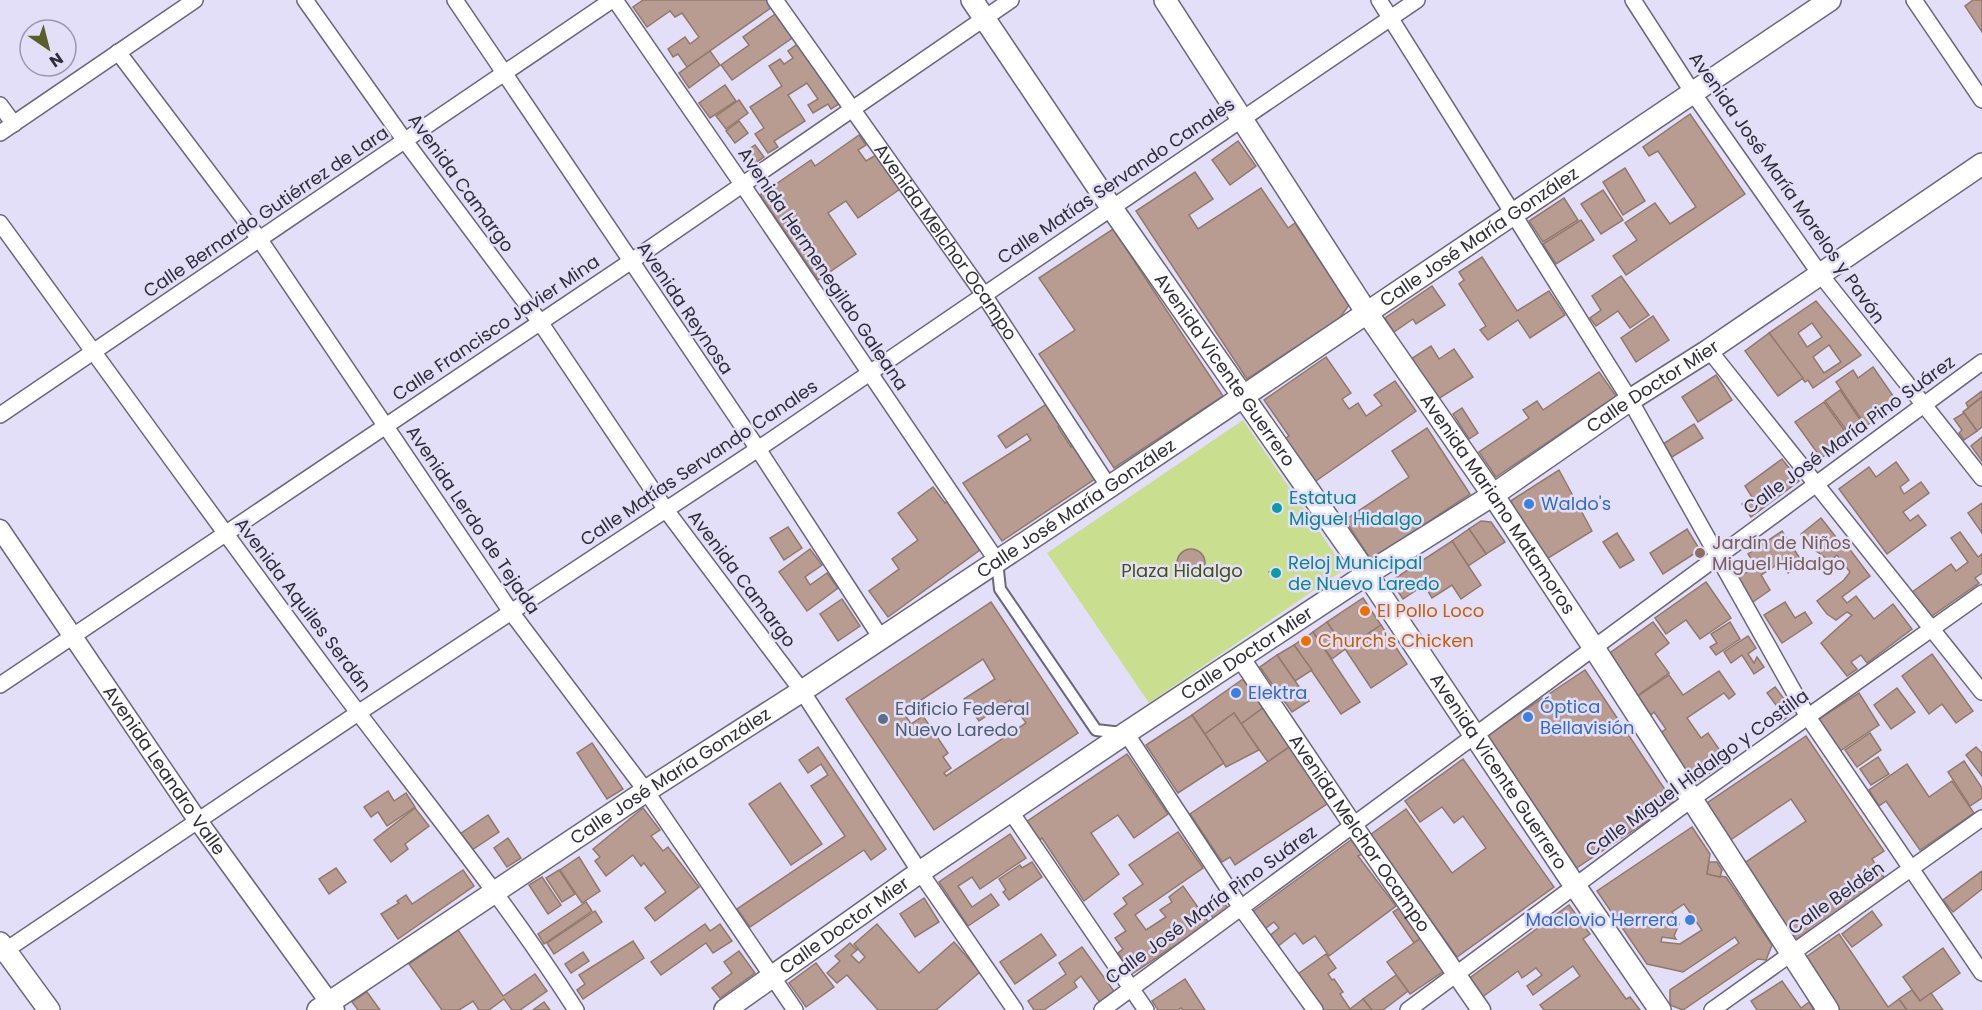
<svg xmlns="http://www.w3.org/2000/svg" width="1982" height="1010" font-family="Poppins,sans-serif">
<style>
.green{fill:#c9de8f}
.building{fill:#b89c91;stroke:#92786c;stroke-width:1.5;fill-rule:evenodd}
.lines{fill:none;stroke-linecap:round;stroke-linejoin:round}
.pedestrian-casing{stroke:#6b667d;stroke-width:14}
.minor-casing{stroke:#6b667d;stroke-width:18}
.tertiary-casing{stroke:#6b667d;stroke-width:21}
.secondary-casing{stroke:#6b667d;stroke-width:24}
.pedestrian{stroke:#fff;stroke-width:10}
.minor{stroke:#fff;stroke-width:15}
.tertiary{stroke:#fff;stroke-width:18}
.secondary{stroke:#fff;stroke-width:21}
.shop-dot{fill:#3f7fe0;stroke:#e4dff9;stroke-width:2}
.culture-dot{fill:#0f9aa8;stroke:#e4dff9;stroke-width:2}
.education-dot{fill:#8d6e63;stroke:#e4dff9;stroke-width:2}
.food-dot{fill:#e8710a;stroke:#e4dff9;stroke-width:2}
.service-dot{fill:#5c6f8a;stroke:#e4dff9;stroke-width:2}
.labels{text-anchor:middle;stroke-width:5;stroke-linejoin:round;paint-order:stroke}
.street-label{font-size:18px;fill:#2f2d37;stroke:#e4dff9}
.culture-label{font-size:18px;fill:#0d838f;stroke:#e4dff9;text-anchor:start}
.shop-label{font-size:18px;fill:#366cbe;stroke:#e4dff9;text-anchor:start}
.education-label{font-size:18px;fill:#785e54;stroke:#e4dff9;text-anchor:start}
.park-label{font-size:18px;fill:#435112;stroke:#e4dff9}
.food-label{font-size:18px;fill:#c56008;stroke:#e4dff9;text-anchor:start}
.service-label{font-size:18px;fill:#4e5e75;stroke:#e4dff9;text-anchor:start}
</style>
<rect width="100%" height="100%" fill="#e4dff9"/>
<polygon class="green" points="1243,420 1345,569 1149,703 1047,553"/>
<g class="building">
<polygon points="643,0 771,0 775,5 687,67 678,54 673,57 668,49 685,37 690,44 699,37 682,13 675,17 670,11 647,27 633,7"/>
<polygon points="1973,0 1982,0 1982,32 1965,6"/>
<polygon points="778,12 795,36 732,80 721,65 749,45 743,37"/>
<polygon points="800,42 839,104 831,109 828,104 813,113 808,105 818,99 807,83 788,95 805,121 774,141 778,147 768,153 755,134 764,128 750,107 782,86 769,66 780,59 784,64 793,58 788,51"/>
<polygon points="710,51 720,65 689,88 679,73"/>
<polygon points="725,85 736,101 710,118 699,103"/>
<polygon points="739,100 748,113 726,129 716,116"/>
<polygon points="1690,114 1745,194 1626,275 1613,256 1637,240 1625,223 1655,203 1670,224 1696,207 1658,151 1649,156 1643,147"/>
<polygon points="739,121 748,133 735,143 726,131"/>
<polygon points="859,135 866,145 858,150 866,161 876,155 900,189 858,218 846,201 828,213 856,254 818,280 760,195 811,160 815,166"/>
<polygon points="1238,141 1256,166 1230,185 1212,160"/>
<polygon points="755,145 764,157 748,168 740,155"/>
<polygon points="1625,168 1645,201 1623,215 1603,182"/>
<polygon points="1195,172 1213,199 1189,215 1198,229 1261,188 1288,228 1295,223 1349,305 1339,319 1247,379 1136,211"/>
<polygon points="1603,190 1623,220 1601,234 1581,204"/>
<polygon points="1564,198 1578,220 1543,242 1529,221"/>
<polygon points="1581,220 1594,240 1556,264 1543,244"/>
<polygon points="1113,229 1223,396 1114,468 1039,354 1075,330 1039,278"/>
<polygon points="1482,257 1517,311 1549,291 1565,315 1530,338 1518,320 1488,340 1480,330 1486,326 1459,284 1464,280 1459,272"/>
<polygon points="1621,276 1649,315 1630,328 1618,311 1596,326 1590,318 1601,310 1592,296"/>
<polygon points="1432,286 1445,305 1416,324 1413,319 1394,332 1385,318"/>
<path d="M1816,301L1861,355L1813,388L1808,380L1805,382L1769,333ZM1812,323L1822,337L1807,347L1798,333ZM1829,345L1841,362L1824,373L1813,357Z"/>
<polygon points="1653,316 1669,340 1636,362 1621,338"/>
<polygon points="1769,333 1803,378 1778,396 1745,351"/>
<polygon points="1431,346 1439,359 1454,349 1473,377 1438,399 1411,359"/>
<polygon points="1326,357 1351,393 1342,399 1349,409 1358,403 1366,416 1382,405 1374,395 1395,381 1416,411 1313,483 1283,440 1289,436 1264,400"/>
<polygon points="1873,367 1898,403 1866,426 1836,382 1853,370 1858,378"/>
<polygon points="1599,372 1616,396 1496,477 1479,452 1529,418 1523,410 1537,401 1543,410"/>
<polygon points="1716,375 1732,400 1698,422 1682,397"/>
<polygon points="1840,390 1863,424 1849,434 1825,401"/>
<polygon points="1982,391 1982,397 1968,407 1966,403"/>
<polygon points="1982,397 1982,427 1977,431 1963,412"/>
<polygon points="1824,402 1850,438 1821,458 1795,422"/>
<polygon points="1048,403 1062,424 1058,427 1071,447 1076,444 1098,477 1002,541 963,483 1031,440 1027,434 1006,448 998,436"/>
<polygon points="1462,408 1478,433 1469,439 1453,414"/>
<polygon points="1964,413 1977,431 1964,440 1959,433 1962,430 1954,419"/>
<polygon points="1694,424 1703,438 1672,457 1663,444"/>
<polygon points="1427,428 1470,494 1371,560 1345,520 1409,477 1392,451"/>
<polygon points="1982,437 1982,461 1971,446"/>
<polygon points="1782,459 1799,481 1751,517 1742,504 1752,497 1745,486"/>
<polygon points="1896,462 1909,480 1900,487 1904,494 1921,482 1929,493 1903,512 1910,521 1918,515 1926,525 1887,554 1839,489 1869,467 1876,477"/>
<polygon points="1559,470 1592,531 1545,560 1510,508 1512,500"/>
<polygon points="933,487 945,503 950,500 984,547 888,617 869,591 899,569 892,559 918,540 898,513"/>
<polygon points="1982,503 1982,533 1968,513"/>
<polygon points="1821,518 1839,541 1848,547 1870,576 1842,597 1847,603 1856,596 1874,619 1893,604 1912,629 1867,663 1861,655 1851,662 1857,669 1847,676 1821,643 1852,615 1847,612 1836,620 1827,614 1817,601 1844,580 1850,572 1837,555 1830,561 1812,548 1801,534"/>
<polygon points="1481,521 1491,522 1505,542 1486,554 1469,529"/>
<polygon points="788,527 802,548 784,560 770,538"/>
<polygon points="1469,529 1486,554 1468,566 1452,541"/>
<polygon points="1687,529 1700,550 1663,574 1650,553"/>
<polygon points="1782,531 1803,563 1788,573 1781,562 1761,575 1770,590 1750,604 1734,581 1756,566 1748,554"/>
<polygon points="1960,532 1978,557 1982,554 1982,573 1975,578 1979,583 1929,618 1911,593 1951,564 1956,571 1968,562 1951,538"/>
<polygon points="1617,533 1634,560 1620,568 1603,542"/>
<polygon points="1452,541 1481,585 1461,599 1452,585 1432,598 1424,585 1403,599 1391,581"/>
<circle cx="1191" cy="563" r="14"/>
<polygon points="810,549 822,565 805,577 810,585 827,573 838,588 807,611 779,572"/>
<polygon points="1277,567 1282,574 1275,579 1269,572"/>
<polygon points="1706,582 1731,618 1700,639 1686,620 1666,634 1655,618"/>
<polygon points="1363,598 1381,625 1345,649 1327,622"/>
<polygon points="842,599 860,626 838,641 820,614"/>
<path d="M991,602L1078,733L934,830L846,699ZM983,659L995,679L964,699L979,721L1010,700L1026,723L946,776L944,773L951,768L943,757L948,753L923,716L911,724L903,712Z"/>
<polygon points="1785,602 1795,618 1805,612 1812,623 1782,643 1764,615"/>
<polygon points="1327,622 1345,649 1332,659 1313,632"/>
<polygon points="1653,622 1669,643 1655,654 1669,673 1637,696 1607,655"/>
<polygon points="1730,622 1740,639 1716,655 1710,647 1717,643 1711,634"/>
<polygon points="1381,625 1407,664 1371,688 1345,649"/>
<polygon points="1313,632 1360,702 1341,714 1294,645"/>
<polygon points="1748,636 1756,648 1748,654 1754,663 1757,657 1764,667 1754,674 1742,655 1731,663 1724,652"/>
<polygon points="1294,645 1312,670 1295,681 1277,655"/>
<polygon points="1932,654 1973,711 1956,723 1942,704 1929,714 1902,676"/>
<polygon points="1277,655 1309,701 1292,712 1260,667"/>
<polygon points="1585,670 1674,803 1575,869 1486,736"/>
<polygon points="1719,671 1735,694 1729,699 1724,693 1687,718 1701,738 1708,733 1727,761 1692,785 1657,735 1666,729 1654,712 1651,715 1638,696 1669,675 1683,695"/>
<polygon points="1243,679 1263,708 1241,724 1234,713 1205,734 1192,715"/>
<polygon points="1775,687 1794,712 1781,722 1774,712 1779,709 1767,693"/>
<polygon points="1897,688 1915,712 1891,729 1874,705"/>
<polygon points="1859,693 1879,725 1840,751 1819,719"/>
<polygon points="1263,708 1290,746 1268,762 1241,724"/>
<polygon points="1234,713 1259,750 1226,767 1205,734"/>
<polygon points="1192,715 1224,763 1178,793 1146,745"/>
<polygon points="1870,733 1881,750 1857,767 1845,750"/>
<polygon points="1806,736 1884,851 1872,859 1885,879 1794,941 1743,864 1806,821 1791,799 1729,841 1704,805"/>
<polygon points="592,743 623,789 607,799 577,753"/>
<polygon points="1291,746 1330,802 1235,865 1230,857 1222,862 1190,814"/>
<polygon points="818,747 886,849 871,860 864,850 750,927 737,909 845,836 811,786 828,775 821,764 808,773 799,760"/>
<polygon points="1976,747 1982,753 1982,776 1966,755"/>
<polygon points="1127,754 1168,814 1134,838 1118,815 1091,833 1119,874 1084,901 1042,838 1039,841 1026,822"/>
<polygon points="1878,757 1889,774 1871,785 1860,769"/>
<polygon points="1463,759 1554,887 1457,957 1370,835 1406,809 1452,873 1486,848 1463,816 1454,823 1442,807 1420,822 1405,801"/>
<polygon points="1964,761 1982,788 1982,798 1970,806 1948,772"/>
<polygon points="1907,764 1929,797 1952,781 1974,813 1920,850 1886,801 1879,806 1869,790"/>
<polygon points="780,783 822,844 791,865 749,804"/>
<polygon points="388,791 394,801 406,793 415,807 387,826 378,812 371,817 364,807"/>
<polygon points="415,808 429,826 405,844 408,849 391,862 374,840"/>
<polygon points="643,808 660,830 651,836 663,851 668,847 699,887 655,921 645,908 666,892 644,863 641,866 633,855 606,876 595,861 600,857 593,849"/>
<polygon points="488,815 499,832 472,850 460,834"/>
<path d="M1692,827L1710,854L1707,874L1726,877L1772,945L1766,960L1758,959L1683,1010L1670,1005V990L1739,943L1735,937L1683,972L1647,964L1597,891ZM1684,904L1702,930L1680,944L1661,942L1662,937L1676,939L1674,936L1679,924L1672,912Z"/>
<polygon points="1178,832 1203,868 1135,915 1146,930 1166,917 1160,910 1172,902 1169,897 1183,886 1209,923 1132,974 1118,953 1123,949 1115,938 1126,931 1114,914 1127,904 1123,898 1143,884 1129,865"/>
<polygon points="1010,834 1026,858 980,889 972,877 958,886 972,907 991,894 999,905 968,926 939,882"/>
<polygon points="508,838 521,858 507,867 494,848"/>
<polygon points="1351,840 1362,854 1358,856 1396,906 1329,956 1315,936 1303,944 1295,933 1277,947 1269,936 1279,928 1274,922 1263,930 1251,913"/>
<polygon points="579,857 600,891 582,903 560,870"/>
<polygon points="1032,862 1042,877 1009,900 1003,892 1006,890 999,879 1020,865 1022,868"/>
<polygon points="1709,862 1717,862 1722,870 1720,877 1707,874"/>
<polygon points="336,868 346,882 329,894 319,879"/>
<polygon points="463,870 474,886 398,939 381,914 399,903 397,901 406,895 412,904"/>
<polygon points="559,870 575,894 562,902 546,878"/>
<polygon points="1982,871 1982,889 1953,912 1943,900"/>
<polygon points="542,877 561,905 548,914 529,885"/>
<polygon points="924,898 939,922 915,937 900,914"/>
<polygon points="1221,899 1228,908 1214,919 1207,910"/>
<polygon points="586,902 592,911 544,944 538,934"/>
<polygon points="1569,905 1590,934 1583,939 1626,999 1630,997 1640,1010 1544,1010 1540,1005 1580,976 1573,966 1533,995 1527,986 1542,975 1536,968 1522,978 1518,971 1481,998 1467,980"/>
<polygon points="1401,907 1421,938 1414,943 1393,912"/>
<polygon points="595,911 602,922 554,954 547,943"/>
<polygon points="1872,911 1882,925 1852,947 1842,934"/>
<polygon points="705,924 710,931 720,924 732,941 713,953 706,943 661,975 651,962"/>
<polygon points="877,924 919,973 954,942 980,972 936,1010 878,1010 847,975 837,983 827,973 840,961 835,956 850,943 857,950 851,955 859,963 865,957 854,944"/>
<polygon points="458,930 503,996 535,974 547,991 520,1010 512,1010 504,999 489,1010 479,1010 473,1001 459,1010 442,1010 409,964"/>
<polygon points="1041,934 1056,955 1015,984 1000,962"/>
<polygon points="1839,934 1888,1007 1899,999 1907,1010 1831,1010 1799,962"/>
<polygon points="1421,938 1444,971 1410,994 1387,962"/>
<polygon points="633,941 644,958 583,999 577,990 585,984 579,975"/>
<polygon points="1082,947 1116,994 1101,1004 1081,976 1074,982 1077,987 1044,1010 1034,1010 1028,1001 1066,974 1059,963"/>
<polygon points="1943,948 1960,973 1920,1001 1903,977"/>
<polygon points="739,951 755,973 720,998 712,988 732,973 724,962"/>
<polygon points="583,952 589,961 571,973 565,964"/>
<polygon points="1326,954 1336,968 1328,974 1332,980 1334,979 1343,992 1340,994 1350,1009 1349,1010 1324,1010 1298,974"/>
<polygon points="816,963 834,987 806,1007 789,983"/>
<polygon points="1396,975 1408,991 1383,1010 1372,1010 1363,999"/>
<polygon points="1185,979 1205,1010 1183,1010 1181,1008 1178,1010 1158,1010 1152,1001"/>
<polygon points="1782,981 1801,1008 1809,1002 1814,1010 1757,1010 1751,1001"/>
<polygon points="1912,990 1920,1001 1931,993 1943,1010 1907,1010 1899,999"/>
<polygon points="367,992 380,1010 358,1010 352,1002"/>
<polygon points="1363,999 1372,1010 1349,1010 1350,1009"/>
<polygon points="544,1002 550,1010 533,1010"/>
</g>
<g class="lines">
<defs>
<polyline id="pedestrian" points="997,561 1000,589 1096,730 1122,733"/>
<g id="minor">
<polyline points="305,0 405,141 540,322 666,510 802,691 920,872 1015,1010"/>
<polyline points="455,0 758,449 881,638"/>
<polyline points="615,0 742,184 997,561"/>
<path id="s1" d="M775,0L984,295L1109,487"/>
<polyline points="1379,0 1630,400 1808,717 1982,973"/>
<polyline points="1633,0 1693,93 1820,274 1982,478"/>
<polyline points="1914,0 1982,100"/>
<polyline points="118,52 260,240 511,612 646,791 795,1010"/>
<polyline points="0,105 14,124"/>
<polyline points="0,133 195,0"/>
<path d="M0,223C111,376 222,530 335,682C416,790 503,896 576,1010"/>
<polyline points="1709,350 1982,692"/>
<polyline points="0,415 612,0"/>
<polyline points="0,685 630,262 1011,0"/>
<polyline points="1126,733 1241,908 1315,1010"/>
<polyline points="1011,812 1146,1010"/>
<polyline points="0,954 358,713 758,449 1417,0"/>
<polyline points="1102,1010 1982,362"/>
<polyline points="1408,1010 1692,799 1982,593"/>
<polyline points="1712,1010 1982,818"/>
</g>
<g id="tertiary">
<path id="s2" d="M0,529L198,821L335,1010"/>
<path id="s3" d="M1240,657L1353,825L1481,1010"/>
</g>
<g id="secondary">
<path id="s4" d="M972,0L1111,207L1367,574L1575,886L1660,1010"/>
<path id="s5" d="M1165,0L1367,313L1493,495L1594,648L1828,1010"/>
<polyline points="0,943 49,1010"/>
<path id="s6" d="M318,1010L646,791L802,691L1109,487L1830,0"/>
<path id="s7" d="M725,1010L920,872L1126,733L1367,574L1493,495L1630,400L1709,350L1982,164"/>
</g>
</defs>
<use href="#pedestrian" class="pedestrian-casing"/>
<use href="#minor" class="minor-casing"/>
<use href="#tertiary" class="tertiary-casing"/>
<use href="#secondary" class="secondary-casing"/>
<use href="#pedestrian" class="pedestrian"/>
<use href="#minor" class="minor"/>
<use href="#tertiary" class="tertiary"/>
<use href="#secondary" class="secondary"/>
</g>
<g class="shop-dot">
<circle cx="1529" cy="504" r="6"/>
<circle cx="1236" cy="693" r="6"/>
<circle cx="1528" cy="717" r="6"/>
<circle cx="1690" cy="920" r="6"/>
</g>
<g class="culture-dot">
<circle cx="1277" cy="508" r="6"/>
<circle cx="1276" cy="573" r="6"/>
</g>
<circle class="education-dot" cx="1700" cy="553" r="6"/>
<g class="food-dot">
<circle cx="1365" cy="611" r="6"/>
<circle cx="1306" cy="641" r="6"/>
</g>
<circle class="service-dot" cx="883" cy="719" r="6"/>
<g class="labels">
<g class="street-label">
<text transform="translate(1116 181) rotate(-34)" y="6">Calle Matías Servando Canales</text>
<text transform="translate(461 183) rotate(54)" y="6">Avenida Camargo</text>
<text transform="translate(1787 188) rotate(55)" y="6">Avenida José María Morelos y Pavón</text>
<text transform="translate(266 212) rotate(-34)" y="6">Calle Bernardo Gutiérrez de Lara</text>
<text dy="6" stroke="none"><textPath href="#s6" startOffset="1395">Calle José María González</textPath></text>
<text dy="6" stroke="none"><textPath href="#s1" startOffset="296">Avenida Melchor Ocampo</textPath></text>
<text transform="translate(823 269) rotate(56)" y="6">Avenida Hermenegildo Galeana</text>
<text transform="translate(685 308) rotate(56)" y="6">Avenida Reynosa</text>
<text transform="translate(496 328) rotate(-34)" y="6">Calle Francisco Javier Mina</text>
<text dy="6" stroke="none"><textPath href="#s4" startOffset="448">Avenida Vicente Guerrero</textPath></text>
<text dy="6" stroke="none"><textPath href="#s7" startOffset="1118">Calle Doctor Mier</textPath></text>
<text transform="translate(1849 435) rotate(-36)" y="6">Calle José María Pino Suárez</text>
<text transform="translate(699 463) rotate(-34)" y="6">Calle Matías Servando Canales</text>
<text dy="6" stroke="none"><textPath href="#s5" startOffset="604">Avenida Mariano Matamoros</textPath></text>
<text dy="6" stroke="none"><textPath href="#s6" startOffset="909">Calle José María González</textPath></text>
<text transform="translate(473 520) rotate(56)" y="6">Avenida Lerdo de Tejada</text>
<text transform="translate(742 579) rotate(53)" y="6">Avenida Camargo</text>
<text transform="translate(303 605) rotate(53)" y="6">Avenida Aquiles Serdán</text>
<text dy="6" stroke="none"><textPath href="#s7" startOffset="632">Calle Doctor Mier</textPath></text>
<text dy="6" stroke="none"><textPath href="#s2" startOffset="292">Avenida Leandro Valle</textPath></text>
<text dy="6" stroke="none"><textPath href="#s4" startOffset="934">Avenida Vicente Guerrero</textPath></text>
<text transform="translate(1697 773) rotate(-36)" y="6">Calle Miguel Hidalgo y Costilla</text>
<text dy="6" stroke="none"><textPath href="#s6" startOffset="423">Calle José María González</textPath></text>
<text dy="6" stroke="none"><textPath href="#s3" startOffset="213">Avenida Melchor Ocampo</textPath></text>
<text transform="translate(1836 898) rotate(-35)" y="6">Calle Beldén</text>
<text transform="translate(1211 905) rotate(-36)" y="6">Calle José María Pino Suárez</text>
<text dy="6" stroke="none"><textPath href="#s7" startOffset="146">Calle Doctor Mier</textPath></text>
</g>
<g class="culture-label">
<text x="1289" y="504">Estatua<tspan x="1289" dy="21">Miguel Hidalgo</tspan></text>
<text x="1288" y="569">Reloj Municipal<tspan x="1288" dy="21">de Nuevo Laredo</tspan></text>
</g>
<g class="shop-label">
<text x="1541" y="510">Waldo's</text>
<text x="1248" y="699">Elektra</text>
<text x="1540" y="713">Óptica<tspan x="1540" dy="21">Bellavisión</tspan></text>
<text x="1678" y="926" text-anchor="end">Maclovio Herrera</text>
</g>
<g class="education-label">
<text x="1712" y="549">Jardín de Niños<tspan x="1712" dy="21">Miguel Hidalgo</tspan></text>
</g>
<g class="park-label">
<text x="1182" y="577">Plaza Hidalgo</text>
</g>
<g class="food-label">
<text x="1377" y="617">El Pollo Loco</text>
<text x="1318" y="647">Church's Chicken</text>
</g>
<g class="service-label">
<text x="895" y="715">Edificio Federal<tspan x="895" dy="21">Nuevo Laredo</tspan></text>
</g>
</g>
<g transform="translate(48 48) rotate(145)"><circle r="28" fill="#e4dff9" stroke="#9c98ab" stroke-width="1.5"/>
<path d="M0-4.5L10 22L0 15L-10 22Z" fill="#5b5e2c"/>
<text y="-9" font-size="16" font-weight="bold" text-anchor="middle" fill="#2f2d37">N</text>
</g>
</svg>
